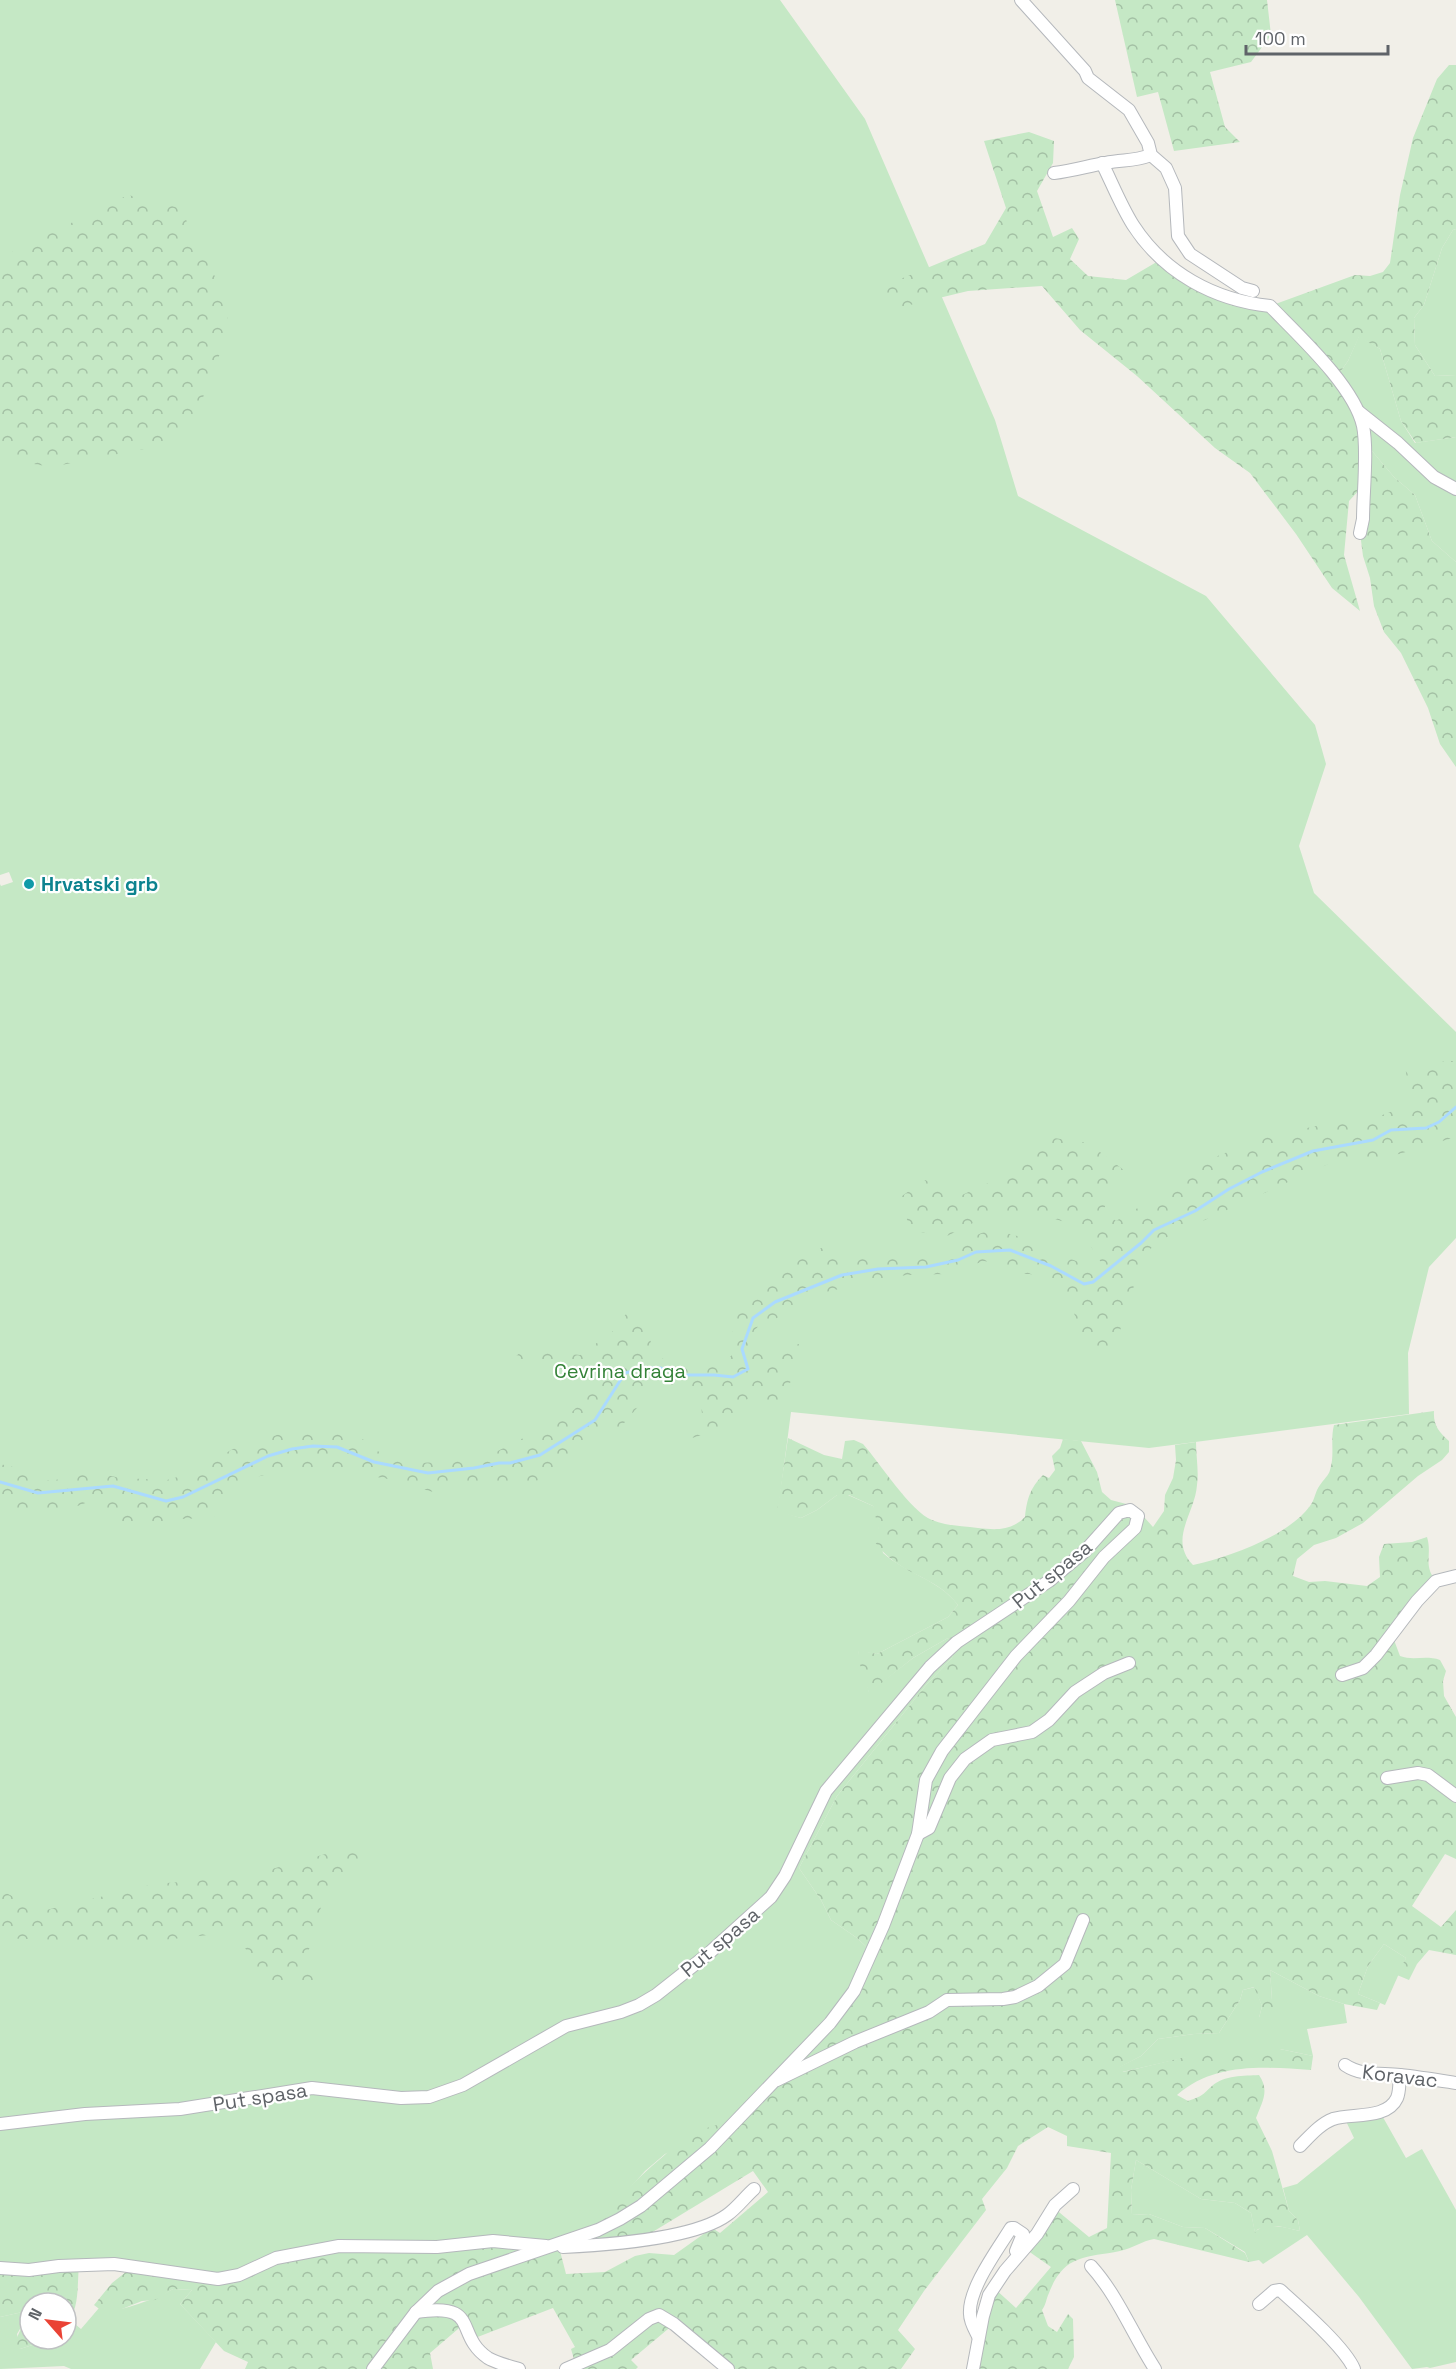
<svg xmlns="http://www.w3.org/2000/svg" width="1456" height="2369" font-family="'Space Grotesk',sans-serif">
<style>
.grass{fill:#c5e8c5}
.forest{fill:url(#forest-crowns)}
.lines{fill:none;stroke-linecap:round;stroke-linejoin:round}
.stream{stroke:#aadaff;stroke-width:3}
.minor-casing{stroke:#b5b8bc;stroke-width:14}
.minor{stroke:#fff;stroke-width:12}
.culture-dot{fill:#0f9aa8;stroke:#fff;stroke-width:2}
.labels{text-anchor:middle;stroke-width:4.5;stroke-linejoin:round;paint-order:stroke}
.culture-label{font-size:20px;font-weight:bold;fill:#0d838f;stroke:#fff;text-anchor:start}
.park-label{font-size:20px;fill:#348238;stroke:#fff}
.street-label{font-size:20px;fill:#5f6368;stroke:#fff}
</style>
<defs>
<pattern id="forest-crowns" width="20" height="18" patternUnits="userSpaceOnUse" patternTransform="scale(1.5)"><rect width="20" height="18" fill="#c5e8c5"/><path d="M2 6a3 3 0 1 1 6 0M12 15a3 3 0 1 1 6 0" fill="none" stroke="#a3c0a4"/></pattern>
</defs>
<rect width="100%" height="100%" fill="#f1efe8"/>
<g class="grass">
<path d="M0,0H780L865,119L995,420L1018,496L1206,596L1315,725L1326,764L1299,846L1314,893L1456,1032V1238L1429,1267L1408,1353L1409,1414L1149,1448L791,1412L778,1511L801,1518L817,1510L837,1495H848L873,1506L876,1511L883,1553C907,1574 938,1579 958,1605L948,1617L877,1654L858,1651L869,1692L913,1658L948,1638L955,1640L952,1658L927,1684L837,1796L799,1868L821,1900L831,1920L857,1938L874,1954L862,1984L744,2119L665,2154L645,2171L610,2210L594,2234L577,2241L239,2279L233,2284L131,2268H0V884L1,886L13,882L9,872L0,875Z"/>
<polygon points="1456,229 1456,375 1435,376 1415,345 1414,318 1424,305 1442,248 1453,230"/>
<polygon points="1359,336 1380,349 1401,421 1415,443 1456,437 1456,562 1432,541 1415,495 1394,477 1372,451 1364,446 1336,378 1348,361"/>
<polygon points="1384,1944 1406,1958 1385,2005 1358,1994 1368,1966"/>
<polygon points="1270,1970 1319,1996 1344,2004 1347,2023 1307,2029 1313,2056 1280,2049 1188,2057 1122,2072 1119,2067 1141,2056 1158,2039 1194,2034 1219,2033 1240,2000 1243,1990 1255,1987 1262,2006 1259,2018 1272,2000"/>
<path d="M1380,2112L1406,2158L1422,2149L1456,2210V2362L1430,2368L1427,2367L1412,2369L1359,2297L1307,2235L1263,2264L1259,2260L1249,2262L1245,2252L1205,2228L1183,2227L1149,2214L1132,2215L1131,2190L1136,2160L1201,2199L1235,2203L1251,2213L1255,2232C1266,2221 1286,2228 1300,2231L1298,2220L1289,2211L1283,2188L1297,2184L1354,2138L1344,2117Z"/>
<path d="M173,2289L192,2290L180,2304L216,2342L200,2369H71L64,2366L0,2369V2317L27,2311L24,2322L17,2334L20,2349L51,2339H66V2325L70,2320L81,2329L99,2308C111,2317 160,2297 173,2289Z"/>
</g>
<g class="forest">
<polygon points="1115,0 1267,0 1271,35 1251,62 1210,72 1225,127 1240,142 1174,151 1158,92 1137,97"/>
<polygon points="1449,65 1456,65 1456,229 1453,230 1442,248 1424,305 1414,318 1415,345 1435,376 1456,375 1456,437 1416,443 1401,421 1380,349 1359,337 1348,361 1336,378 1347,392 1364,446 1372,451 1394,477 1415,495 1432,541 1456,562 1456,767 1440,744 1428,708 1401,653 1384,632 1374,606 1370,578 1363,556 1360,533 1363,486 1349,501 1344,555 1360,611 1332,588 1296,534 1250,473 1215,448 1137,376 1080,330 1042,286 968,291 885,311 886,285 985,244 1006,208 984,141 1029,132 1054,141 1053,163 1037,191 1053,237 1072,228 1079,239 1070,259 1088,276 1126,280 1160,260 1183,276 1270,306 1355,275 1370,276 1383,272 1390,263 1400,195 1413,138 1437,79"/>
<polygon points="128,195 180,208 230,306 214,379 175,443 51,467 0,458 0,258"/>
<path d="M1449,1061H1456V1137L1399,1154L1328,1164L1154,1243L1138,1273L1118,1337L1105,1352L1086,1346L1071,1305L1052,1294L1047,1284L1038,1277L1030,1274H1017L1007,1271L995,1263L984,1261L947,1274L907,1275L870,1281L827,1292L775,1319L760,1324L751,1335L755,1347L768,1350L799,1344L801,1353L780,1369L791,1381L779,1404L765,1408L757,1395L739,1403V1415L732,1429L718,1430L689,1439L682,1434L702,1414C700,1378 683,1388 657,1383C644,1397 634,1414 620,1427H599L585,1436L572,1463L561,1473L523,1485L453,1487L433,1492L384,1478L333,1472L281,1471L244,1480L232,1493L224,1511L211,1518L180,1519L154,1525H123L116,1515L88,1502L54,1515L8,1510L0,1511V1464L13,1467L38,1481L56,1480L73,1473L90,1472L121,1478L167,1480L188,1474L233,1449L305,1426L353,1435L364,1440L377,1451L411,1463L449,1462L488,1456L557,1421L574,1410L583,1399L586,1383L579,1372L559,1368L524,1366L514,1358L524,1349L580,1355L612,1332L626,1314C646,1321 649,1337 656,1356L683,1367L719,1361L731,1356V1340L736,1317L748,1298L769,1277L787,1271L802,1257L821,1248L835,1252L889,1257L917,1253L934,1258L954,1256L969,1238L987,1231L1006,1233L1024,1238L1040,1251L1056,1257L1068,1258L1101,1270L1109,1275L1078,1226L1032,1212L987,1216L945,1237L911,1230L899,1198L925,1180L962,1195L1010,1173L1054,1138L1088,1143L1125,1171L1103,1210L1116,1221L1151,1200L1198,1164L1262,1138L1325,1124L1372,1119L1411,1104L1405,1066Z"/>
<path d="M1434,1411C1433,1425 1439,1432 1449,1441V1452L1442,1460L1418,1476L1363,1523L1336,1538L1314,1545L1297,1559L1293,1576L1309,1582L1325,1581L1367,1586L1380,1577L1379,1557L1384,1544L1412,1542L1427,1537C1433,1557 1421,1565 1439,1585L1429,1591L1394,1640L1400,1656C1413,1661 1426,1655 1440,1660L1446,1671L1443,1681L1444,1696L1456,1717V1859L1445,1854L1412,1906L1441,1927L1456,1910V1955L1429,1950L1417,1964L1409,1980L1397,1975L1406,1958L1384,1944L1368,1966L1358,1994L1380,2003L1377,2010L1344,2004L1319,1996L1270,1970L1272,2000L1278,2030L1262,2026L1259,2018L1262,2006L1254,1987L1243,1990L1240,2000L1219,2033L1194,2034L1158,2039L1141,2056L1120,2067L1123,2072L1219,2049H1280L1313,2056L1311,2070C1264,2067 1215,2062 1177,2095L1188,2101C1203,2096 1202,2095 1212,2086C1224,2075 1244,2076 1259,2075C1270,2091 1262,2102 1256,2118L1272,2151L1289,2211L1298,2220L1300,2231L1278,2226L1258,2229L1255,2233L1251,2213L1235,2203L1201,2199L1136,2160L1131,2190L1132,2215L1149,2214L1183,2227L1205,2228L1245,2253L1249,2262L1154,2239C1142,2241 1133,2248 1120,2251C1085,2258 1064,2254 1049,2293C1046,2299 1046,2305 1042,2310L1048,2326L1057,2332L1068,2314L1073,2319L1074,2357L1068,2369H975L994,2288L1016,2308L1051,2267L1024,2248L1054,2208L1089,2237L1107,2228L1111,2153L1067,2146V2136L1048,2127L1018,2146L1007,2168L982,2199L986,2210L924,2291L898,2330L915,2349L901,2369H728L674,2324L631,2360L638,2367L636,2369H577L571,2349L575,2347L553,2308L475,2338L465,2323L430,2353L433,2369H245L248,2362L224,2351L180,2304L192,2290L173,2289L155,2300L142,2301L117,2311H102L94,2305L112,2283L131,2268L233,2284L276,2258L316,2250L493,2241L559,2247L566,2274L605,2272L635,2256L649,2253L674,2255L712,2228L720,2233L768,2192L753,2171L641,2239L593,2245C597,2212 644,2173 668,2152C675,2146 682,2138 690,2134C707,2127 726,2122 744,2119L842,2015L874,1954L857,1938L831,1920L821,1900L799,1868L837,1796L927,1684L952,1658L955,1640L948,1638L913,1658L869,1693C865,1679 858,1664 858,1650L877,1654L948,1617L958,1605C933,1573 900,1577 874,1541L879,1531L873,1506L849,1495H837L817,1510L801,1518L777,1512L788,1438L824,1455L842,1459L845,1441L854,1440L863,1444C879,1462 911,1512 932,1520C946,1526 963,1526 978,1528C996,1530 1011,1531 1025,1517C1027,1499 1030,1488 1043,1475L1049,1478L1055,1470L1052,1456L1060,1448L1063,1439L1081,1441L1097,1472L1102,1492L1111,1500L1134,1506L1153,1527L1164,1511L1165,1495L1173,1478L1176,1460L1175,1445L1196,1442C1196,1456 1199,1472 1197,1485C1195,1514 1168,1539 1193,1565C1229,1557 1288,1536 1310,1506C1315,1500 1315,1491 1320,1485C1323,1480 1329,1475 1330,1470C1335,1455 1330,1440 1334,1425Z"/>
<polygon points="347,1848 367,1849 323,1900 306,1960 317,1981 265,1980 235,1932 137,1943 0,1938 0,1890 42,1911 154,1884 243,1877"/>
<path d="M79,2265C77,2285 80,2309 66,2325V2303H30V2339H51L20,2349L14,2344L24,2322L27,2311L0,2317V2268Z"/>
</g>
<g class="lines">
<polyline class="stream" points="0,1482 38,1493 113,1486 166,1501 183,1497 268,1456 292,1449 313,1446 337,1447 374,1462 428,1473 474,1468 499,1463 510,1463 540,1455 595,1420 625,1373 645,1368 660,1368 684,1375 714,1375 733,1377 748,1369 742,1349 753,1318 775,1302 842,1275 878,1269 926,1267 958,1260 976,1252 1010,1250 1051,1266 1084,1284 1093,1282 1141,1243 1154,1230 1195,1211 1229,1189 1262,1172 1313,1151 1373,1140 1391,1130 1426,1128 1439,1122 1456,1107"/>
<defs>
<g id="minor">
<polyline points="1021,0 1085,71 1088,78 1129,110 1148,143 1151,155 1166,168 1175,188 1178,236 1190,254 1242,288 1253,291"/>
<path d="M1102,163C1112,183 1121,206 1133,225C1164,273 1214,300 1270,306C1299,336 1354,386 1363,426C1368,450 1363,494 1363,519L1360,533"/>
<path d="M1054,173C1072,171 1088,166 1105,163C1124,159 1132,162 1151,155"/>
<polyline points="1359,412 1398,443 1434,477 1456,489"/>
<polyline points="1342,1675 1363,1668 1376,1655 1417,1601 1436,1581 1456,1576"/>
<polyline points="1387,1778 1418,1773 1428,1775 1456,1796"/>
<polyline points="918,1834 929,1828 950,1778 965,1759 992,1740 1032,1732 1049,1720 1075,1692 1104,1673 1129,1663"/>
<path d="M1345,2065C1361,2076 1381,2073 1400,2075C1419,2077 1437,2080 1456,2083"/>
<polyline points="777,2080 855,2042 929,2012 947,2000 1003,1999 1015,1997 1038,1986 1065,1964 1083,1920"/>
<polyline points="0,2124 85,2114 180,2109 312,2088 401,2098 429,2097 463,2085 566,2026 621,2012 639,2005 656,1995 708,1954 771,1897 785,1876 826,1791 930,1667 957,1642 1049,1581 1085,1551 1119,1513 1130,1510 1138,1516 1135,1528 1104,1557 1069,1601 1016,1656 942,1751 926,1780 918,1834 883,1926 854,1991 830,2023 710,2148 641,2206 620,2219 598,2230 469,2274 438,2291 416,2312 373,2369"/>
<path d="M1300,2146C1310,2136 1320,2124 1333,2119C1351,2113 1387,2120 1397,2098C1400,2091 1399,2082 1400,2075"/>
<path d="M563,2247C605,2245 694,2239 727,2215C737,2208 745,2197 754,2189"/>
<path d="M1091,2266C1118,2296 1133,2335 1155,2369"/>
<polyline points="0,2268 29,2270 59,2266 114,2264 218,2279 239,2275 276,2258 339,2246 437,2247 493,2241 546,2246"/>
<path d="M1259,2304L1274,2291L1280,2290C1299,2307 1345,2347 1354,2369"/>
<path d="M416,2312C482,2302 453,2334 488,2358C496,2363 509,2366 519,2369"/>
<path d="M978,2336C975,2330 970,2322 970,2314C968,2289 998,2249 1011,2228H1014L1023,2234L1016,2251"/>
<polyline points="566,2369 610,2350 649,2319 659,2315 674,2324 728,2369"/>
<polyline points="973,2369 983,2316 989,2295 1005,2271 1037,2234 1055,2205 1073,2189"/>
</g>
</defs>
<use href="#minor" class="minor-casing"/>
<use href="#minor" class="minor"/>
</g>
<circle class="culture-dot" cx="29" cy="884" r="6"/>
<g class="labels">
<g class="culture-label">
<text x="41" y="891">Hrvatski grb</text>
</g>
<g class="park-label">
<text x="620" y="1378">Cevrina draga</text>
</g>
<g class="street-label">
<text transform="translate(1052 1574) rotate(-39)" y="7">Put spasa</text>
<text transform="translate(720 1942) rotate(-40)" y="7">Put spasa</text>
<text transform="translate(1400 2076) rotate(7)" y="7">Koravac</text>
<text transform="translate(260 2097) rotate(-9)" y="7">Put spasa</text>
</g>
</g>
<g transform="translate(48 2321) rotate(298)"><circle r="28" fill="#ffffff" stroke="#bfc1c3" stroke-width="1.5"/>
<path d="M0-4.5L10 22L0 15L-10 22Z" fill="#ea4335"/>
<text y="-9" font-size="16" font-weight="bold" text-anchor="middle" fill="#5f6368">N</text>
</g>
<path d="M1246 45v9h142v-9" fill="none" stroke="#5f6368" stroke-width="3"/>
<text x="1255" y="45" font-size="18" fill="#5f6368" stroke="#ffffff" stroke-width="4.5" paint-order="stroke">100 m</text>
</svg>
